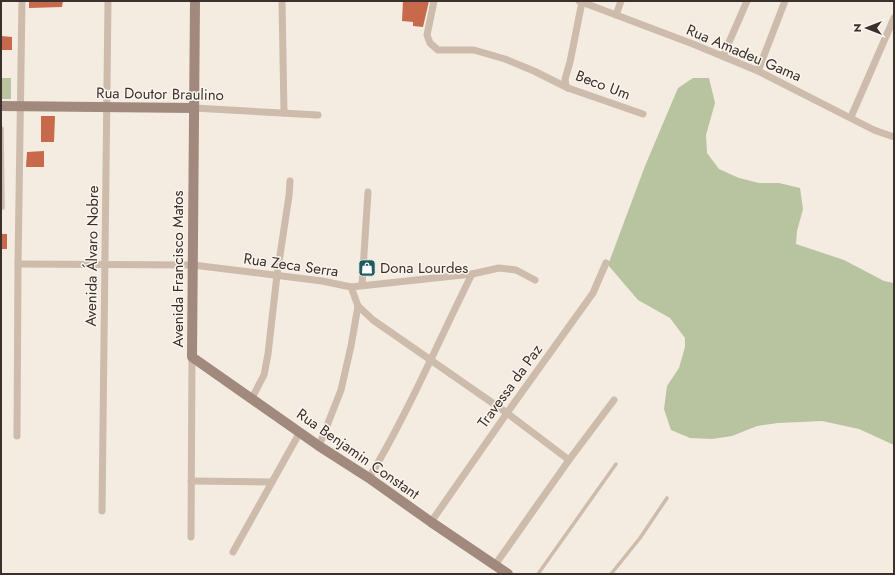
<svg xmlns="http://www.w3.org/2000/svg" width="895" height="575" font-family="Jost,sans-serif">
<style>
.green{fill:#b8c4a0}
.building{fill:#c8694b}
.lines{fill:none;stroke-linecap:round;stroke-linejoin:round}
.lane{stroke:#cdbbac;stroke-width:3.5}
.street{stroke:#cdbbac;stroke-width:7}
.secondary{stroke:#a18a7d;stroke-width:10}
.labels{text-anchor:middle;stroke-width:3;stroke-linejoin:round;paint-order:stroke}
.street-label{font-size:15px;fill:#3b302b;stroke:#fbf5ee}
.poi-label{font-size:15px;fill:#3b302b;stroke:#fbf5ee;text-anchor:start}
</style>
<rect width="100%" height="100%" fill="#f4ebe1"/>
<g class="green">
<rect x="1" y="78" width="10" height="21"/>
<polygon points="693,78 709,78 715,103 706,135 707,153 719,169 739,178 759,183 779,183 800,188 803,209 797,231 796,244 844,260 884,281 894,283 894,445 859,429 822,421 778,423 757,426 732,436 712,439 690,438 671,430 664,409 667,386 679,368 685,347 685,338 670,318 638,300 608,265 645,166 678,88"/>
</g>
<g class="building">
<polygon points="29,1 63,1 62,7 29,8"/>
<polygon points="403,1 429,1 423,27 413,26 413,22 402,21"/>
<polygon points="1,36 12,37 12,50 1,50"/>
<polygon points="41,116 55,116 54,142 41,142"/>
<polygon points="44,151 44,167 26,167 27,152"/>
<rect x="1" y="234" width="6" height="15"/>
</g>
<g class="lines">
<g class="lane">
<polyline points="1,128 2,128 3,208"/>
<polyline points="538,574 616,464"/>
<polyline points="611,574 640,538 667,498"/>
</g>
<g class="street">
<polyline points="282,1 284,113"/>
<polyline points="434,1 427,35 430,43 438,50 474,50 505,59 534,71 568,88 643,114"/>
<polyline points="579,1 693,44 758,71 874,130 894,137"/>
<polyline points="616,15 621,1"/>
<polyline points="723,56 747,1"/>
<polyline points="758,71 785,1"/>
<polyline points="568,88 566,86 565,79 570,62 582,2"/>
<polyline points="194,108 318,115"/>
<polyline points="851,117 894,18"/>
<polyline points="18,264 193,265 322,281 351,287 358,306 373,320 507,413 569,460"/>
<polyline points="362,285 368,192"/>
<polyline points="351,287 472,274 499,268 516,270 535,280"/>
<polyline points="252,398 264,375 268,354 277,275 289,196 290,181"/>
<polyline points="17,436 18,264 22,1"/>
<polyline points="319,446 341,390 351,346 358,306"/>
<path d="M369,478C408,413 438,342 472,274"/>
<polyline points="191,481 272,482"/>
<polyline points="102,511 108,1"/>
<polyline points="431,522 507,413 593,293 606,263"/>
<polyline points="191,537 192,357"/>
<polyline points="233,552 300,432"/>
<polyline points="495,565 569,460 614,400"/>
</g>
<g class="secondary">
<polyline points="195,1 192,357 319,446 369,478 431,522 508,574"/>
<polyline points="1,106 194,108"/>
</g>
</g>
<defs>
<symbol id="shop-square" viewBox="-11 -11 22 22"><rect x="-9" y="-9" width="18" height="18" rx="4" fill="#1f5a5e" stroke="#fbf5ee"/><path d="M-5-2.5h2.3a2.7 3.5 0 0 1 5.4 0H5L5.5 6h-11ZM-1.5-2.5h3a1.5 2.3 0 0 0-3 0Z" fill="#fff"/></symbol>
</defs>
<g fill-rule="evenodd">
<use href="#shop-square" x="357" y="258" width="20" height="20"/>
</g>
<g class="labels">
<g class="street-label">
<text transform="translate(744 53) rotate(23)" y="5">Rua Amadeu Gama</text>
<text transform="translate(603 85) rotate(21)" y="5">Beco Um</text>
<text transform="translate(160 94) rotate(1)" y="5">Rua Doutor Braulino</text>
<text transform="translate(92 256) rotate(-89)" y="5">Avenida Álvaro Nobre</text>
<text transform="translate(291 265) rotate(8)" y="5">Rua Zeca Serra</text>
<text transform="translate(178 269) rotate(-90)" y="5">Avenida Francisco Matos</text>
<text transform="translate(510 386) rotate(-54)" y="5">Travessa da Paz</text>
<text transform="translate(358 454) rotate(35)" y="5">Rua Benjamin Constant</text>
</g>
<g class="poi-label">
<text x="380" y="273">Dona Lourdes</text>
</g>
</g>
<rect width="895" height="575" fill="none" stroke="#3b302b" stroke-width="4"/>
<g transform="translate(867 28) rotate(270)" stroke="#fbf5ee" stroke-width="3" paint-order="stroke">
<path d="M0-3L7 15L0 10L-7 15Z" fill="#3b302b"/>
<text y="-6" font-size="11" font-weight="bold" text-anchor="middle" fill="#3b302b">N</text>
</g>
</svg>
